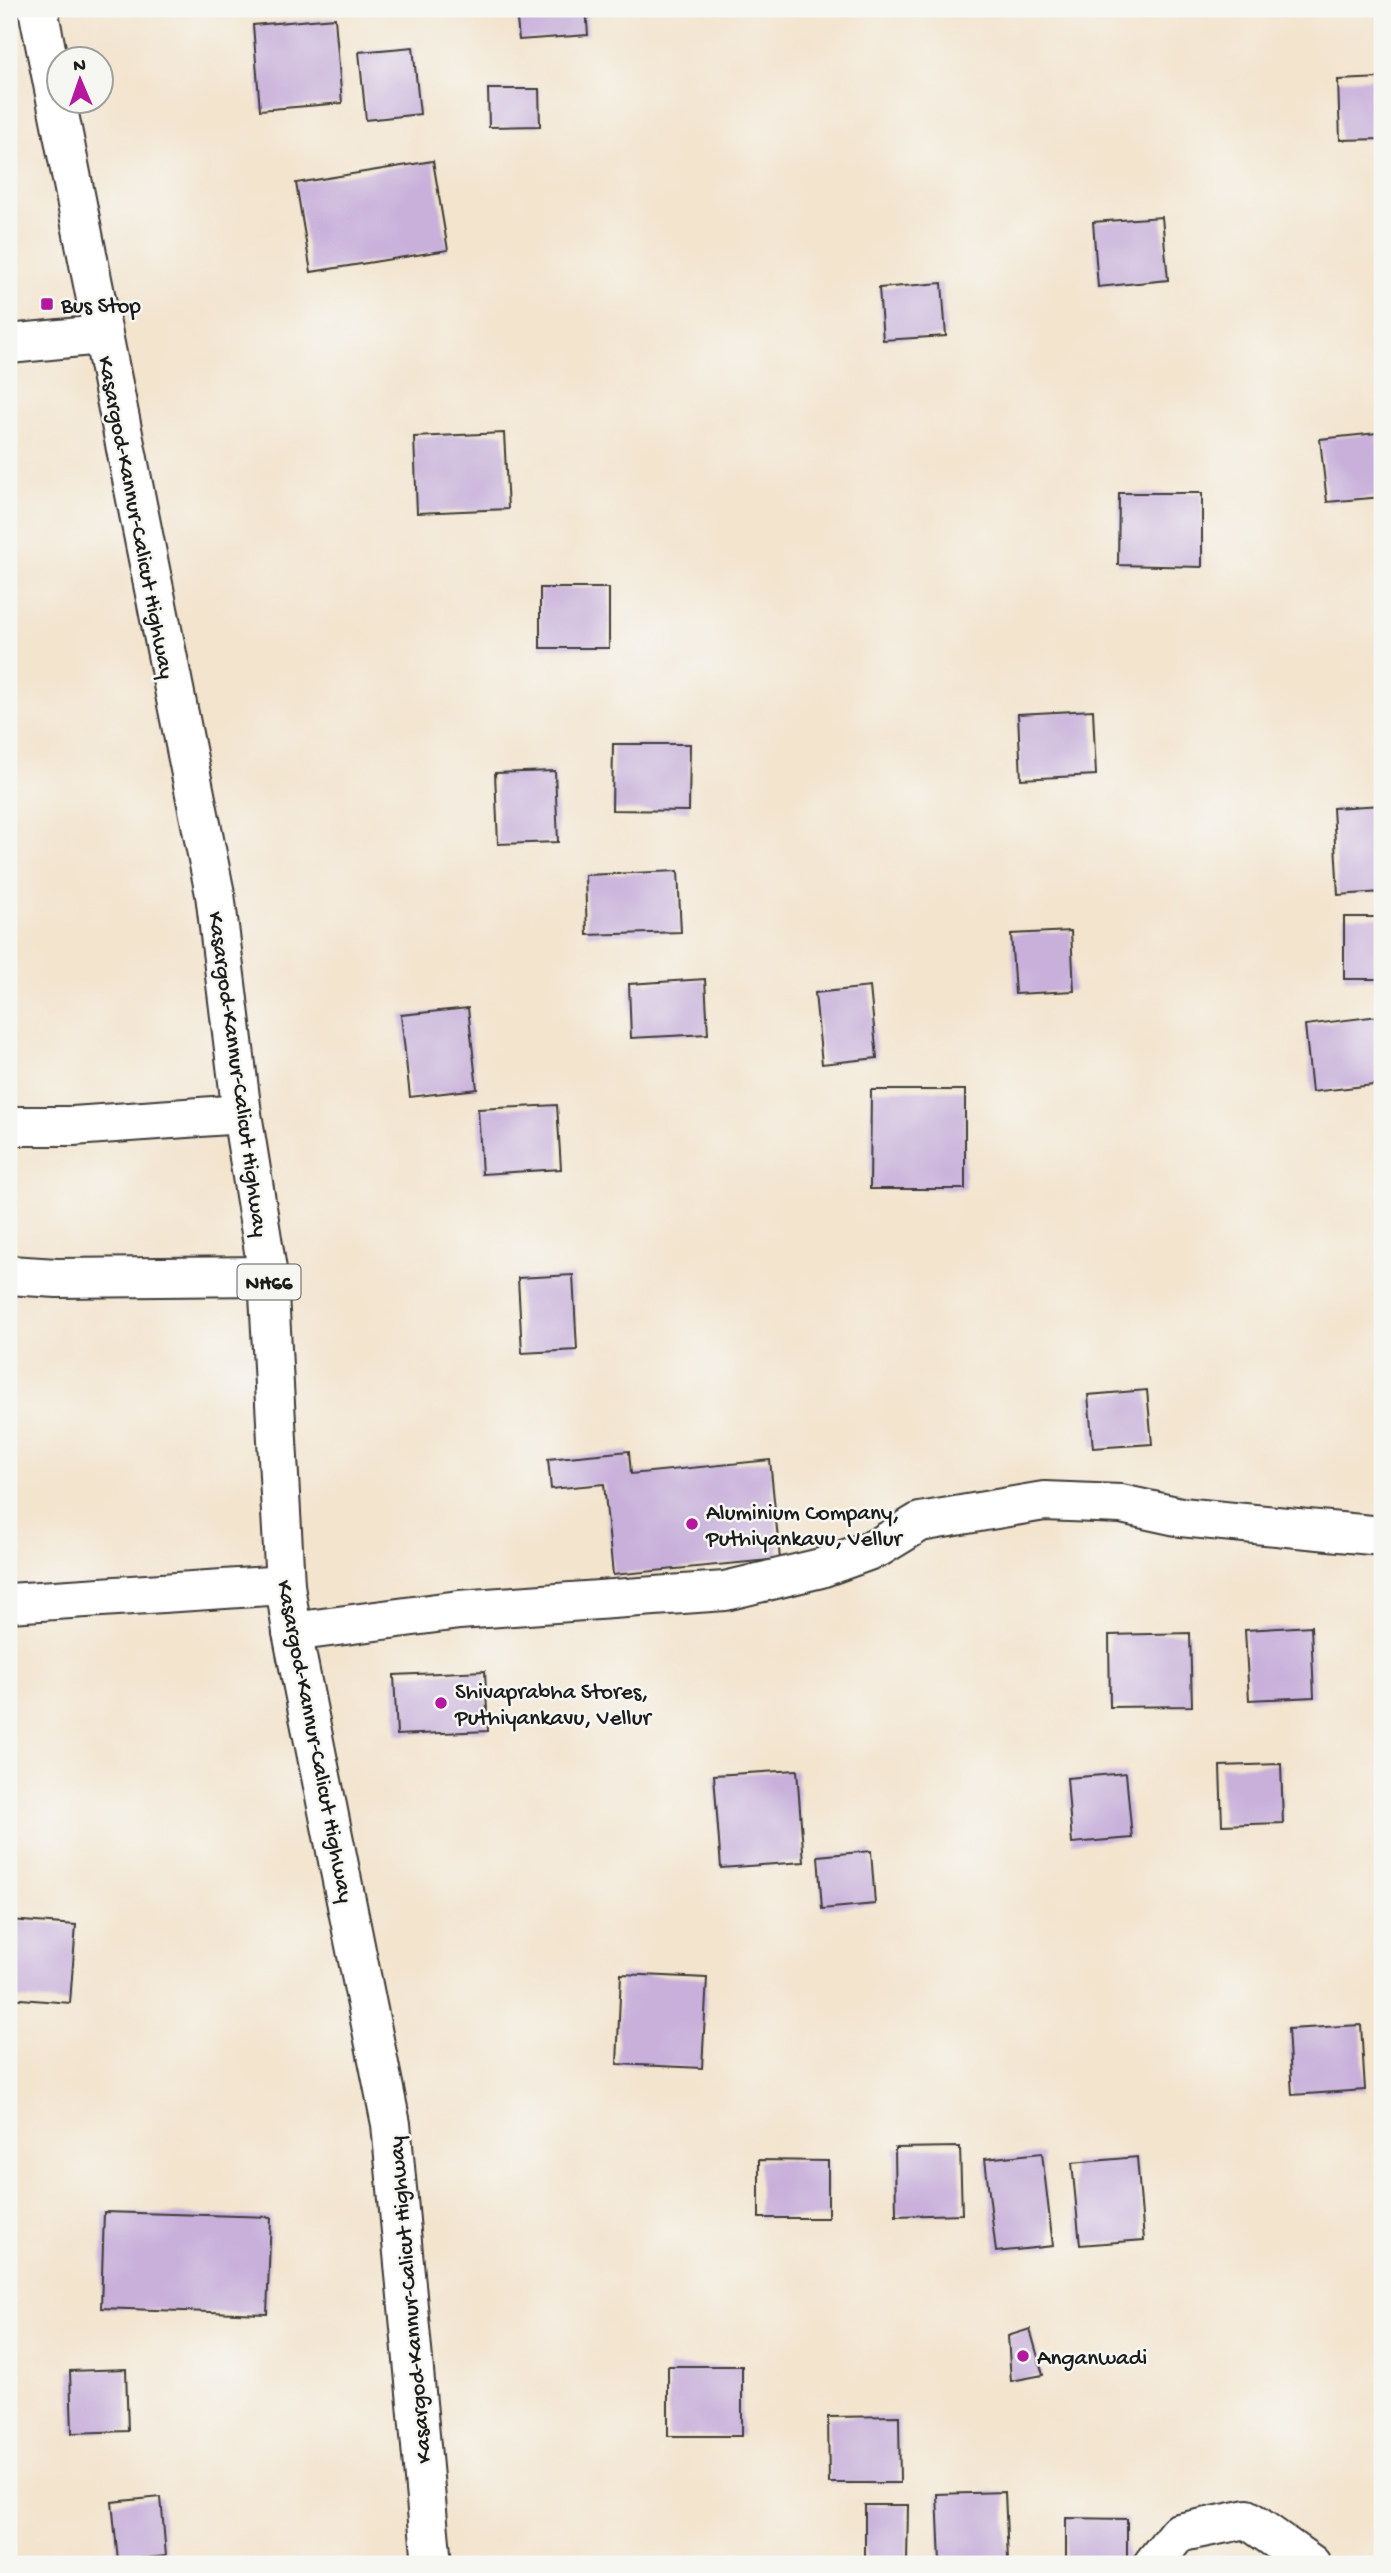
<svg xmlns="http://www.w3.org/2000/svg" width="1391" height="2573" font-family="'Gochi Hand',sans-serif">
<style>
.building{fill:#c8b0da}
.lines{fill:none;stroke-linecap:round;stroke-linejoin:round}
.street-casing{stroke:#3c3a37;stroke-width:42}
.highway-casing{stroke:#3c3a37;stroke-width:42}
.street{stroke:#fff;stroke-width:38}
.highway{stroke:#fff;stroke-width:38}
.poi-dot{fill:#b5179e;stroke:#f6f6f2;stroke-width:2.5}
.labels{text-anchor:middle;stroke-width:5;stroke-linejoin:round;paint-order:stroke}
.shield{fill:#f6f6f2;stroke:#5d5d5c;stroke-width:2}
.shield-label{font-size:21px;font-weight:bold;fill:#1c1c1c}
.poi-label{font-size:23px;fill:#1c1c1c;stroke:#f6f6f2;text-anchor:start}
.street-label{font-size:23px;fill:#1c1c1c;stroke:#f6f6f2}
</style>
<rect width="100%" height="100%" fill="#f6f6f2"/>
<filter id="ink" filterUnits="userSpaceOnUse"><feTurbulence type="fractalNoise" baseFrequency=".0143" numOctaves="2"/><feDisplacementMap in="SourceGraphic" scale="14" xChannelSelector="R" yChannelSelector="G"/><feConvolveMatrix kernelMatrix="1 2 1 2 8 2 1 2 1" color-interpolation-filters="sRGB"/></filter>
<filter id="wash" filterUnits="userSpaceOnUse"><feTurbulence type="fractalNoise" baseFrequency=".00686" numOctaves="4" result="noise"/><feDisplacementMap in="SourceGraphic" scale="28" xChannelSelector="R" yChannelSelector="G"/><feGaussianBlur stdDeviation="1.57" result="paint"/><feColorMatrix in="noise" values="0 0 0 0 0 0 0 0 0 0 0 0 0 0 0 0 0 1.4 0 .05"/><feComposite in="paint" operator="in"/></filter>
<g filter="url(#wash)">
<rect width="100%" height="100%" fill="#f3e4ce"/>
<g id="blocks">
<g class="building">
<polygon points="516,9 586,9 588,35 519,40"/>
<polygon points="335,18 342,103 260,110 253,25"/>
<polygon points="413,47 420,114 366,120 359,52"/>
<polygon points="1382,78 1382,139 1340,140 1338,80"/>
<polygon points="488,89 539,89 540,126 489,127"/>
<polygon points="433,161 448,250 311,272 296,183"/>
<polygon points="1162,217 1168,280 1098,287 1093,222"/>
<polygon points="942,283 946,336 883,340 879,288"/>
<polygon points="504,433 508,509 417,513 414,437"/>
<polygon points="1377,433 1382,497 1327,502 1320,439"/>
<polygon points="1119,493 1202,493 1202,567 1118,565"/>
<rect x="540" y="588" width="69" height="60"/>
<polygon points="1093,710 1096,775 1021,779 1018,714"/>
<polygon points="613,744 690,744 689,811 612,810"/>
<polygon points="555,771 558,842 498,844 495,773"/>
<polygon points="1382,805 1382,892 1338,895 1333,808"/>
<polygon points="678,871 681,932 587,935 585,875"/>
<rect x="1344" y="917" width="38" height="62"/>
<polygon points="1071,931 1074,991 1015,994 1011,934"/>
<polygon points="705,979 708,1034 631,1038 629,984"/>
<polygon points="870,987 877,1058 822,1064 815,993"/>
<polygon points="468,1008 477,1089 410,1097 401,1015"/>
<polygon points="1378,1016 1382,1054 1382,1084 1312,1092 1305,1025"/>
<polygon points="871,1090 965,1090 965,1189 870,1189"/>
<polygon points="557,1105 561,1169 482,1174 478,1109"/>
<polygon points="573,1275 577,1350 522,1353 518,1278"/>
<polygon points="1147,1390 1152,1444 1093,1448 1088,1395"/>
<polygon points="629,1451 631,1474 770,1460 780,1559 613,1575 604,1484 551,1489 548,1459"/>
<polygon points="1311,1626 1314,1697 1249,1700 1245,1630"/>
<polygon points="1190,1633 1192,1706 1110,1707 1109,1635"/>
<polygon points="485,1671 488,1731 397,1735 394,1675"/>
<polygon points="1281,1764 1283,1823 1222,1825 1220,1766"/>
<polygon points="797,1770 804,1862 721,1868 714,1775"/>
<polygon points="1126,1773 1132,1838 1072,1843 1067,1778"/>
<polygon points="871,1851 875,1904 822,1909 818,1856"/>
<polygon points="9,1920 76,1925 70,2003 9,1998"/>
<polygon points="621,1974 707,1978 702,2068 617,2064"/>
<polygon points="1361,2025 1365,2090 1292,2095 1288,2029"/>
<polygon points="960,2147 962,2214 896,2216 895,2148"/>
<polygon points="1042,2153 1053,2246 996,2252 985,2159"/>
<polygon points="1137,2157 1144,2240 1080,2245 1072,2163"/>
<polygon points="759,2160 828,2161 828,2218 759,2218"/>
<polygon points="104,2212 271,2217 267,2314 101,2308"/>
<polygon points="1030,2329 1043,2375 1011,2381 1008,2336"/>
<rect x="668" y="2366" width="74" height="70"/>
<polygon points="126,2369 128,2431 72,2433 70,2371"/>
<polygon points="899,2416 900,2483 829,2483 828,2417"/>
<polygon points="1005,2492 1008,2560 940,2562 937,2494"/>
<polygon points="161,2497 166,2556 118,2561 112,2502"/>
<polygon points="865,2505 908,2505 907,2564 865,2564"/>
<polygon points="1066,2518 1127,2519 1127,2564 1066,2564"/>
</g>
</g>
</g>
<g filter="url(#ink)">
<use href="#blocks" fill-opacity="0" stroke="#3c3a37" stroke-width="2"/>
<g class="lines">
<defs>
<g id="street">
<polyline points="9,344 101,335"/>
<polyline points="9,1126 73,1126 242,1114"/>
<polyline points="9,1275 57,1278 268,1276"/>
<polyline points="9,1603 285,1585"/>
<polyline points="292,1632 459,1610 725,1591 821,1568 879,1547 920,1522 1044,1501 1121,1504 1181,1517 1382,1536"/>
<polyline points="1153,2564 1178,2533 1247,2519 1311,2564"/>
</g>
<polyline id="highway" points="38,9 215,894 242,1114 268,1276 285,1585 292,1632 391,2124 432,2564"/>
</defs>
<use href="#street" class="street-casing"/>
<use href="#highway" class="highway-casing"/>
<use href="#street" class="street"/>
<use href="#highway" class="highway"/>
</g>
</g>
<g class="poi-dot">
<rect x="40" y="297" width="14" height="14" rx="3.5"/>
<circle cx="692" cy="1524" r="7"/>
<circle cx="441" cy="1703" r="7"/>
<circle cx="1023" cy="2356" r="7"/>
</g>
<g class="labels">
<rect class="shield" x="237.5" y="1264.5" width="63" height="35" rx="5"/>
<g class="shield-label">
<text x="269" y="1289">NH66</text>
</g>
<g class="poi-label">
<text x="61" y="312">Bus Stop</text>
<text x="706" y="1519">Aluminium Company,<tspan x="706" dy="26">Puthiyankavu, Vellur</tspan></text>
<text x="455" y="1698">Shivaprabha Stores,<tspan x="455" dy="26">Puthiyankavu, Vellur</tspan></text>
<text x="1037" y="2364">Anganwadi</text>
</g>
<g class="street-label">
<text transform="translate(138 517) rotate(79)" y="8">Kasargod-Kannur-Calicut Highway</text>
<text transform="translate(240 1074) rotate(82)" y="8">Kasargod-Kannur-Calicut Highway</text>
<text transform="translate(317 1741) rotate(79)" y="8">Kasargod-Kannur-Calicut Highway</text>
<text transform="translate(408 2300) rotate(-95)" y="8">Kasargod-Kannur-Calicut Highway</text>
</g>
</g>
<rect width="1391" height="2573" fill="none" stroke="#f6f6f2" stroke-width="35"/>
<g transform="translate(80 80) rotate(358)"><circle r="33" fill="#f6f6f2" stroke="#9f9f9c" stroke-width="2"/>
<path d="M0-5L12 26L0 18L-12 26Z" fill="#b5179e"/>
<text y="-10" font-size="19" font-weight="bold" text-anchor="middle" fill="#1c1c1c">N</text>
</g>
</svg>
